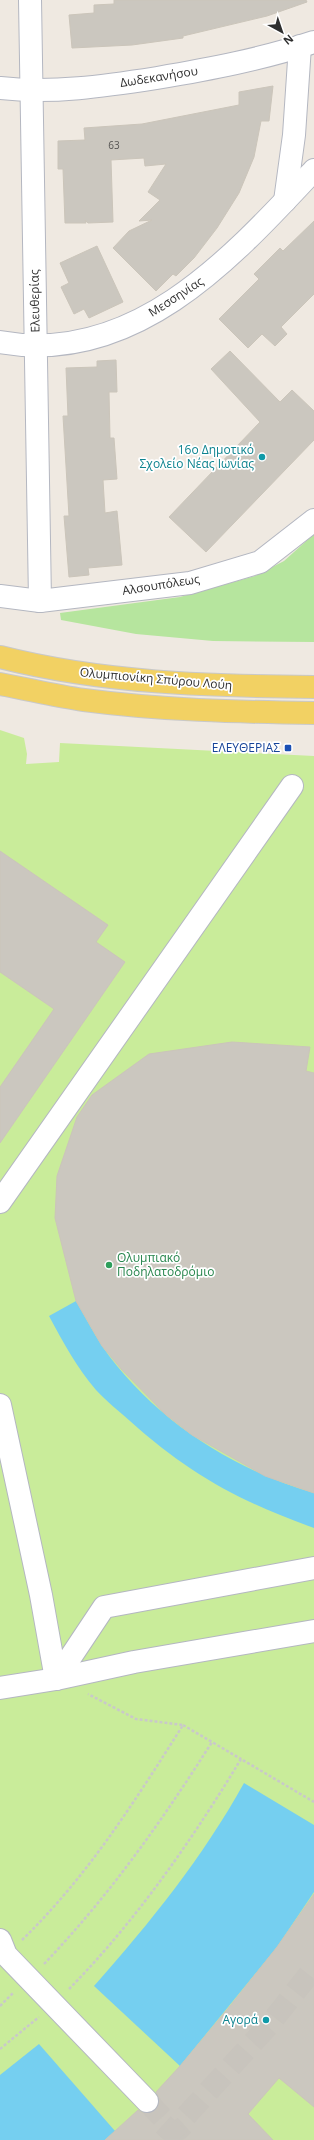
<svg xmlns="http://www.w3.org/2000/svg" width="314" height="2140" font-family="'Open Sans',sans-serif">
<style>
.green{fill:#b6e59e}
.pitch{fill:#c9ec9a}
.water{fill:#75cff0}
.building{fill:#cbc7bf;stroke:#cbc5ba}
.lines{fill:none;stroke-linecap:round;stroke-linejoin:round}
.minor-tunnel{stroke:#c8c4bd;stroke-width:22;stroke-dasharray:22 11;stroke-linecap:butt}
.minor-casing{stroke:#b4b7c1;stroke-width:24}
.major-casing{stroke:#c9c9c9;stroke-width:24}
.path{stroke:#c9c9c9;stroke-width:2.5;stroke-dasharray:3 2;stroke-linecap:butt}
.minor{stroke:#fff;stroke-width:22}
.major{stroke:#f2d163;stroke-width:22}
.culture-dot{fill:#0f9aa8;stroke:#fff;stroke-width:1.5}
.transit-dot{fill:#1a4fb4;stroke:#fff;stroke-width:1.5}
.leisure-dot{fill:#2e9e5b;stroke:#fff;stroke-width:1.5}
.labels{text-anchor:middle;stroke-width:3.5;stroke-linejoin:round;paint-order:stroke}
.number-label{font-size:10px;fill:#555452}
.street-label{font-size:12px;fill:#2e2e2e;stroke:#fff}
.culture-label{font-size:12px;fill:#0d838f;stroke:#fff;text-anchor:end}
.transit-label{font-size:12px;fill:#164399;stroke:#fff;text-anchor:end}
.leisure-label{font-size:12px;fill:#27864d;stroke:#fff;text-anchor:start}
</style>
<rect width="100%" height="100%" fill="#efe9e1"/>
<polygon class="green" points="314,534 314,642 213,641 136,634 61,620 60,613 180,597 255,576 284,561"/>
<polygon class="pitch" points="0,730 24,738 27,754 26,764 59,762 60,743 314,756 314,2140 0,2140"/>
<g class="water">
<path d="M76,1301C85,1316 93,1332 102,1346C152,1418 231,1469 314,1493V1528C239,1501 189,1474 130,1421C119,1411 106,1401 96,1390C77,1368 63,1342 49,1316Z"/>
<path d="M244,1783L314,1825V1892L277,1947L180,2066L94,1986C150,1923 203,1857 244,1783Z"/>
<polygon points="39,2044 115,2131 105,2140 0,2140 0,2075"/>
</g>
<g class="building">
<polygon points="114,0 306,0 307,2 267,16 183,36 183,38 132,45 72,48 69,15 94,13 94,5 114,4"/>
<polygon points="273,86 269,121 261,121 254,157 239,193 217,228 194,258 176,276 173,274 156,291 113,248 129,231 152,220 139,221 160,200 148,192 166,164 145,166 144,158 111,160 113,222 88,223 85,220 86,223 65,223 63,169 58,169 58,141 85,140 84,128 142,124 239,105 239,92"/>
<polygon points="314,221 314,294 281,327 287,334 275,346 262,334 248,348 219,319 259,279 254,274 280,248 283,251"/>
<polygon points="97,246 123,302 89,318 84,309 74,314 61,287 69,283 60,263"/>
<polygon points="230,351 280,402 292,390 314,411 314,440 206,552 169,517 260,422 211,369"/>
<polygon points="116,360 117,392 109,392 110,438 114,438 117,479 103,480 105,513 117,511 122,565 88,568 89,575 69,577 64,516 69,516 63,416 68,416 66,368 97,367 97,361"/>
<polygon points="0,851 108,925 96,942 125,962 0,1143 0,1087 54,1009 0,972"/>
<polygon points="232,1042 310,1047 306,1071 314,1073 314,1493 265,1476 192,1435 165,1414 122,1370 102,1346 76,1301 55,1218 57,1176 77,1117 92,1095 149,1054"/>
<polygon points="314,1894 314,2107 279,2078 248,2114 273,2140 105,2140 138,2110 143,2113 150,2113 156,2110 159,2098 156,2092 180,2066 230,2006 277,1947"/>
</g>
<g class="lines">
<g class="minor-tunnel">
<polyline points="147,2101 183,2140"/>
<polyline points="164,2140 269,2025 314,1968"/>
</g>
<defs>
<g id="minor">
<polyline points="30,0 40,601"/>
<path d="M0,88C52,94 105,86 157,78C210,69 263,59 314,42"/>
<polyline points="285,201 294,135 300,46"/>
<path d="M0,342C134,366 231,259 314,170"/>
<polyline points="0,596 40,601 190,583 260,562 314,520"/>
<polyline points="0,1202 292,786"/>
<polyline points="0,1405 41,1595 56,1679"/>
<polyline points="56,1679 104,1607 314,1568"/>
<polyline points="0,1688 56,1679 134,1662 314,1631"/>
<polyline points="0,1940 6,1955 147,2101"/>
</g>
<g id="major">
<path d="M0,657C102,683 209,686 314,687"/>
<path d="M0,684C28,689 55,696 84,700C160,710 237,712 314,713"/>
</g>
</defs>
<use href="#minor" class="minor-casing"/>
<use href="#major" class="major-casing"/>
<g class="path">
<polyline points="183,1725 241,1759"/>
<path d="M22,1940C87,1877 135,1801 183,1725L136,1719L88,1694"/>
<path d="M44,1964C109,1896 162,1821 212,1742"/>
<path d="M69,1989C136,1921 192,1840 241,1759L314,1802"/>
<polyline points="0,2006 14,1992"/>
<polyline points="0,2049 39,2017"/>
</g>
<use href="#minor" class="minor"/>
<use href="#major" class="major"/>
</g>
<g class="culture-dot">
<circle cx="262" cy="457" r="4"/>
<circle cx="266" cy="2020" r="4"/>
</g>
<rect class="transit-dot" x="284" y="744" width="8" height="8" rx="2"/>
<circle class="leisure-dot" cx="109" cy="1265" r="4"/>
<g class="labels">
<g class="number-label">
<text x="114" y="149">63</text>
</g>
<g class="street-label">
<text transform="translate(159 77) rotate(-9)" y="4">Δωδεκανήσου</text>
<text transform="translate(176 297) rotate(-33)" y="4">Μεσσηνίας</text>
<text transform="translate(35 301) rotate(-91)" y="4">Ελευθερίας</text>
<text transform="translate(161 585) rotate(-9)" y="4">Αλσουπόλεως</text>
<text transform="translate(156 679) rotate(5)" y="4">Ολυμπιονίκη Σπύρου Λούη</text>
</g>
<g class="culture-label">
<text x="254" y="454">16ο Δημοτικό<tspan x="254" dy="14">Σχολείο Νέας Ιωνίας</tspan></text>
<text x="258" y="2024">Αγορά</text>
</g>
<g class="transit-label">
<text x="280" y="752">ΕΛΕΥΘΕΡΙΑΣ</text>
</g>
<g class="leisure-label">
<text x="117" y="1262">Ολυμπιακό<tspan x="117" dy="14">Ποδηλατοδρόμιο</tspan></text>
</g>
</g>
<g transform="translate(282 32) rotate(140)" stroke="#ffffff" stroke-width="3" paint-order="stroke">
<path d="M0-3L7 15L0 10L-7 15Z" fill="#2e2e2e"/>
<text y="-6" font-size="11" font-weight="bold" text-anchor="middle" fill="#2e2e2e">N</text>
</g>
</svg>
